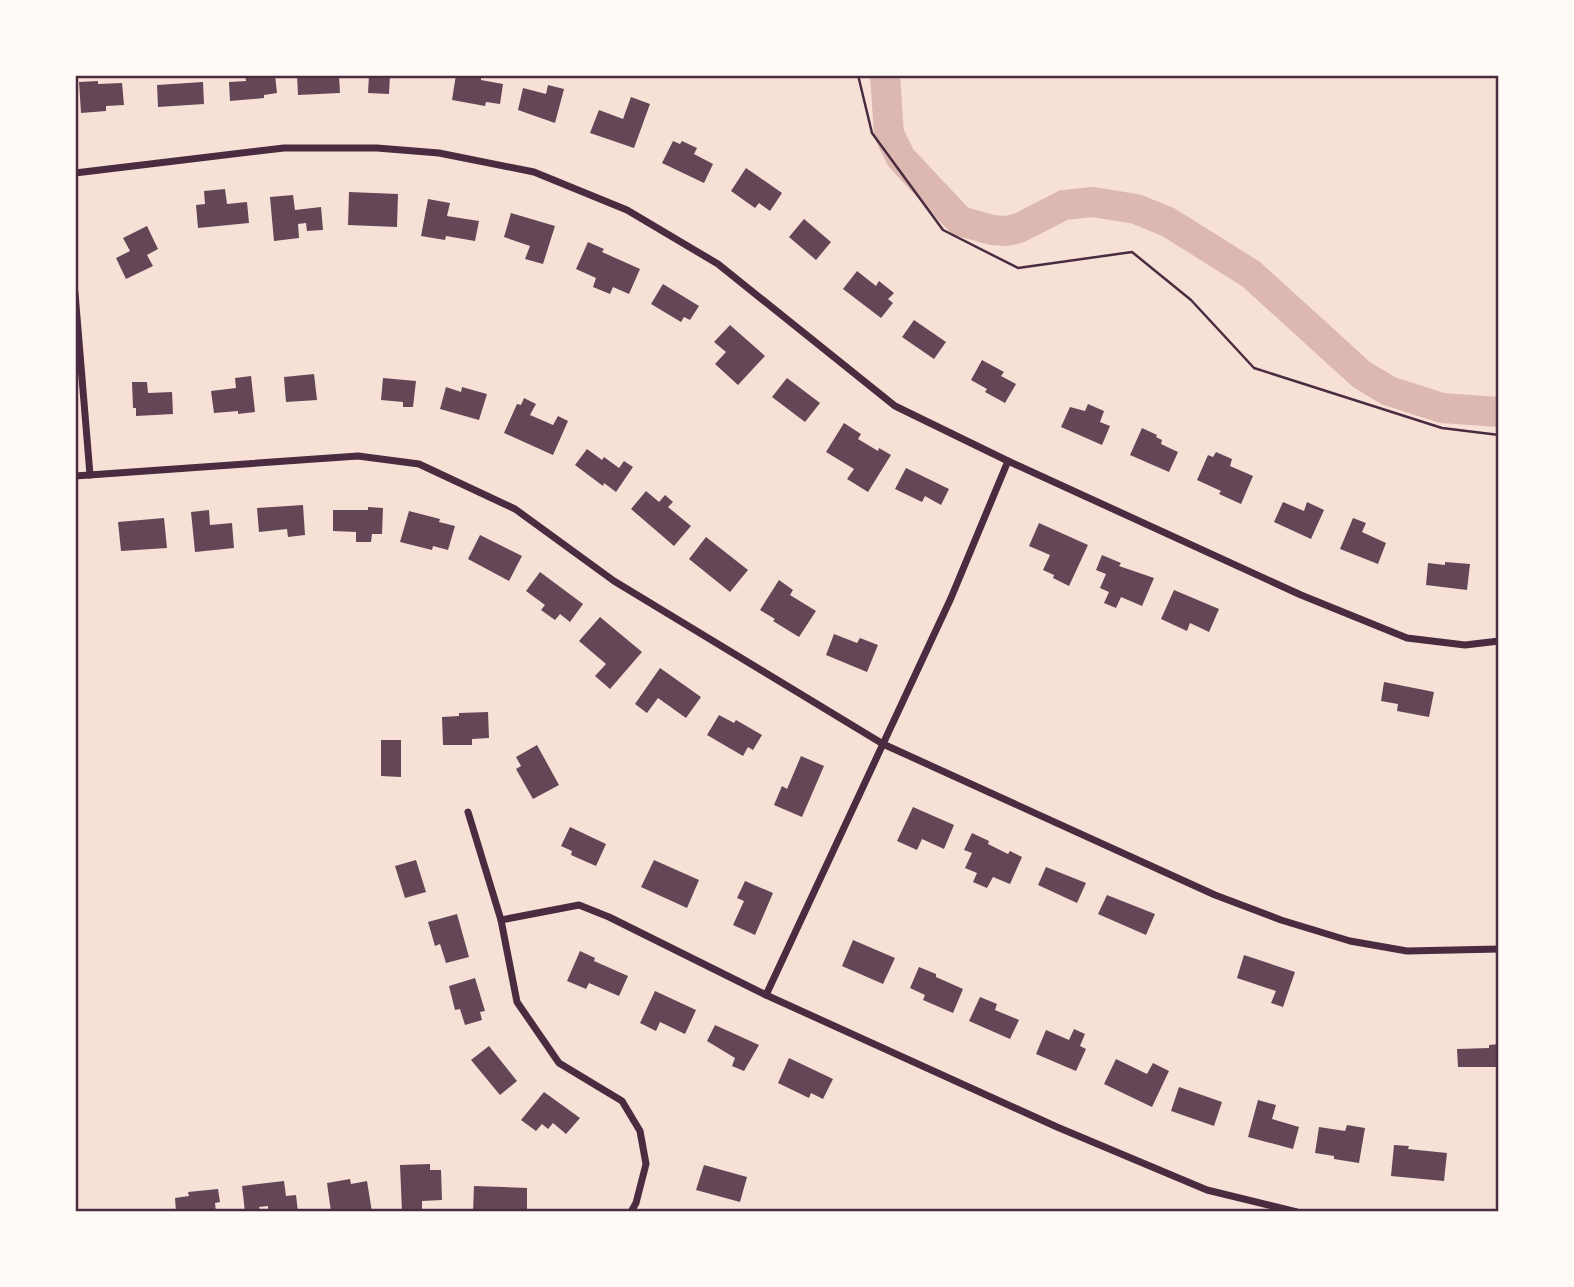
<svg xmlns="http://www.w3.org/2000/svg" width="1574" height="1287" font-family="'Alegreya Sans',sans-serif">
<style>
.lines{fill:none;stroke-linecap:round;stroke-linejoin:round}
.river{stroke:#dcb8b0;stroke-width:30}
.building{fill:#644757}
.path{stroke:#4a2c40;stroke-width:2.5}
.minor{stroke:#4a2c40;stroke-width:7}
.neatline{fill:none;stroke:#4a2c40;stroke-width:2.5}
</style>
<rect width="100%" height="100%" fill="#f7e1d7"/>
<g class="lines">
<polyline class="river" points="885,75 889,134 901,158 960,221 992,230 1007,231 1019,228 1064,205 1093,202 1136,209 1168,222 1251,274 1362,375 1389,391 1442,408 1499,412"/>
</g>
<g class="building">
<polygon points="245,75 275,75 277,93 264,95 264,98 230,101 229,82 246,81"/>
<polygon points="297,75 339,75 340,93 298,95"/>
<polygon points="369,75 390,75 389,94 368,93"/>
<polygon points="456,75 481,75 481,80 503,84 500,104 486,102 485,106 452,100"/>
<polygon points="98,81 98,84 122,83 124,105 106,106 106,111 81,113 79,82"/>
<polygon points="203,82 204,104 158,107 157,85"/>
<polygon points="548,85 564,89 555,123 518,110 523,88 546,94"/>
<polygon points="631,97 650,104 634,148 590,133 599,110 623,119"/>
<polygon points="673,141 680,144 682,141 697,148 694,154 713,164 704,183 662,163"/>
<polygon points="746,168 782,193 770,211 759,203 755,208 731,191"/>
<polygon points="225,189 227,204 247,202 249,223 198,228 196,205 205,204 204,191"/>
<polygon points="349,192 398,194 397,227 348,225"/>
<polygon points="293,195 295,210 321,207 323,230 307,231 306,223 298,224 299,238 274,241 270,197"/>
<polygon points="428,199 450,203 447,216 479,221 475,241 446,236 445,240 421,236"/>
<polygon points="511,213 555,226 543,264 525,259 530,246 504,237"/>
<polygon points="804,219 831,242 816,260 789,237"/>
<polygon points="147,226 158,249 147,255 153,266 126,279 116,258 130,251 123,238"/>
<polygon points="588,242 604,249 602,252 640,269 629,294 613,287 610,294 593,287 596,278 576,269"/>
<polygon points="857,271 876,286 879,281 894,293 888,299 893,303 881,318 843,289"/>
<polygon points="663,284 699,306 690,320 684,317 681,322 651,304"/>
<polygon points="914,320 946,342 934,359 902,337"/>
<polygon points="730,325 765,356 738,385 715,364 726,352 714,342"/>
<polygon points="982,360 1004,372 1001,376 1016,384 1005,403 985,392 987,389 971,380"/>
<polygon points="314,374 317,400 286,402 284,377"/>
<polygon points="251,376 255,412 238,414 238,411 214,413 211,391 236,388 235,378"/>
<polygon points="383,378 416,381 413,407 403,407 403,402 381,400"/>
<polygon points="787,378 820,403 805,422 772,397"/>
<polygon points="132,382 147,382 148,393 172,392 173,414 136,416 136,408 133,408"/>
<polygon points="446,387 461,392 462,387 487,394 479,420 440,409"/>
<polygon points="524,398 536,404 530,415 553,425 558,416 568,421 553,455 504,433 517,404 521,405"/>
<polygon points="1088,404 1104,411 1100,422 1110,426 1102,445 1061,427 1070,407 1085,411"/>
<polygon points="844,423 861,434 858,439 878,451 879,448 891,455 868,492 847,479 854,469 826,452"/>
<polygon points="1142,428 1157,435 1156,437 1162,440 1161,444 1178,452 1169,472 1130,455"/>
<polygon points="587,449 602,460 604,457 619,468 624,461 633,467 616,492 604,483 603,486 575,465"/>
<polygon points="1216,452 1232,459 1230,466 1253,476 1241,504 1219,494 1221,491 1197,480 1208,455 1213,457"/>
<polygon points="906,468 949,489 941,505 925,496 922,502 895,489"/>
<polygon points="646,491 659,502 665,495 673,502 668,507 691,526 674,546 631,509"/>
<polygon points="1283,502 1304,511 1307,502 1324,510 1311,539 1274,522"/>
<polygon points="303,505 305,535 288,537 287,529 259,532 257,508"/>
<polygon points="368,507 383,508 382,534 372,534 371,542 356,542 356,532 333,531 333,510 368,510"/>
<polygon points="209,510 210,525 232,523 234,548 195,552 191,512"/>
<polygon points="409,511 440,519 439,522 455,526 448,550 433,546 432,550 400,542"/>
<polygon points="164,518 167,548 121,551 118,522"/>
<polygon points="1353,518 1366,523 1362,532 1386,543 1378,564 1340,549"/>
<polygon points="1039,523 1088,545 1069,586 1053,578 1054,575 1043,570 1050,555 1029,546"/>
<polygon points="480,535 522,556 509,581 468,559"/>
<polygon points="706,537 748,570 730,592 689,559"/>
<polygon points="1102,555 1121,563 1119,566 1154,578 1142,606 1121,597 1116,608 1104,603 1109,592 1100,588 1106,574 1096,570"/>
<polygon points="1445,562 1470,564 1467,590 1426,585 1428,563 1445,565"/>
<polygon points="540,572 583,604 570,622 560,614 555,620 541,610 545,605 526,591"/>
<polygon points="779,580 793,590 790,595 816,611 799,637 773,621 775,619 760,610"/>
<polygon points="1174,590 1219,609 1209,632 1190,623 1187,631 1161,619"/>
<polygon points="600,617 642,652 610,689 595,676 606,664 579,641"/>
<polygon points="834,634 857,643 860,638 878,645 867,672 826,655"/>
<polygon points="660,668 701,697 686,718 658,698 647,713 635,704"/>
<polygon points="1384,682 1434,692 1429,717 1397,711 1398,704 1381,701"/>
<polygon points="488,712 489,738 472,739 472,745 443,745 442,717 459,716 459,713"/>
<polygon points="719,715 734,723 736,720 762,735 753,750 748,747 743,756 707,735"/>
<polygon points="381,740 401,740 401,777 381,776"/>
<polygon points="537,745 559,785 533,799 516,769 521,766 516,757"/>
<polygon points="801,756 824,766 802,817 774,805 782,786 787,789"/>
<polygon points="913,807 954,825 944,849 922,839 917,850 897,841"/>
<polygon points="570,827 606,844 596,866 571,855 572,851 561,846"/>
<polygon points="972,833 989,841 988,844 1008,854 1010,851 1022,857 1010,884 993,877 987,888 973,882 977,873 965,868 972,853 964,850"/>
<polygon points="416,860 426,892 405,898 395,866"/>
<polygon points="654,860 699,880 687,908 641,887"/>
<polygon points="1046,867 1086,883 1077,903 1038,885"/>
<polygon points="745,881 773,893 755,935 733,925 744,901 737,898"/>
<polygon points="1107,895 1155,914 1146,935 1098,914"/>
<polygon points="457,914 469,957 446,963 440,944 435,946 428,922"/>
<polygon points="853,940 895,958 883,984 842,966"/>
<polygon points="580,951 595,958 594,961 628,976 619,996 589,983 586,989 567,981"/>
<polygon points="1244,955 1295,972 1283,1007 1271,1003 1276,991 1237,978"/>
<polygon points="919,967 936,974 936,977 963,989 953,1013 923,1000 925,995 910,988"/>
<polygon points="475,978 485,1011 480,1012 482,1020 465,1025 460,1009 455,1010 449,986"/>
<polygon points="655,991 696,1010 685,1034 660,1022 656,1031 640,1023"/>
<polygon points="980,997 997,1004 995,1010 1019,1020 1010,1039 969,1021"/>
<polygon points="715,1025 759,1045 744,1071 732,1066 735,1058 707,1041"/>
<polygon points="1074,1029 1085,1034 1080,1046 1086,1049 1076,1071 1036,1054 1046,1030 1069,1040"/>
<polygon points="1499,1044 1499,1067 1458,1067 1457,1049 1489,1048 1489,1045"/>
<polygon points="489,1046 517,1081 500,1095 471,1060"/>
<polygon points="789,1058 833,1079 823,1099 811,1093 809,1098 778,1083"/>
<polygon points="1116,1059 1147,1074 1153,1063 1169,1071 1152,1107 1104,1084"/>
<polygon points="1179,1087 1222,1102 1214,1126 1171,1111"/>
<polygon points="544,1092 580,1118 566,1134 553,1123 548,1129 542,1124 536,1131 521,1120"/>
<polygon points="1258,1100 1276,1105 1272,1119 1299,1127 1293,1149 1248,1137"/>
<polygon points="1347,1125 1365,1128 1359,1163 1334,1159 1334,1156 1315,1153 1319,1127 1345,1131"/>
<polygon points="1394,1145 1409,1146 1408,1149 1447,1153 1444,1181 1391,1176"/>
<polygon points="430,1164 430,1170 441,1170 442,1200 422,1201 422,1212 402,1212 400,1165"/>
<polygon points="704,1165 747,1177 740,1202 696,1190"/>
<polygon points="350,1179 351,1184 367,1181 372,1212 331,1212 327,1183"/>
<polygon points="284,1181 286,1196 296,1195 298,1212 268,1212 268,1206 259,1207 260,1212 245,1212 242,1186"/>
<polygon points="474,1186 527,1188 527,1209 509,1209 509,1212 473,1212"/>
<polygon points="218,1189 220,1202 215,1203 216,1212 176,1212 175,1198 189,1196 188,1192"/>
</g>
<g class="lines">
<polyline class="path" points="858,75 872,133 943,230 1018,268 1132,252 1191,300 1254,368 1442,428 1499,435"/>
<g class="minor">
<polyline points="75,173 284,148 377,148 439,153 534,172 627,210 718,264 895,406 1008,461 1301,595 1407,638 1465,645 1499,641"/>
<polyline points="75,293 90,475"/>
<polyline points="75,476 358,456 419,464 515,509 614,581 883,744 1215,895 1281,920 1350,941 1407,951 1499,949"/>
<polyline points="468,812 501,920 517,1002 559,1063 622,1101 640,1131 646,1164 636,1203 631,1212"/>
<polyline points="501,920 579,905 609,917 766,995 1057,1127 1207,1190 1297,1212"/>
<polyline points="766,995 951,598 1008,461"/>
</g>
</g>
<rect width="1574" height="1287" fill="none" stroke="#fffaf5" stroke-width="154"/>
<rect x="77" y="77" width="1420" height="1133" class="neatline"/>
</svg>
